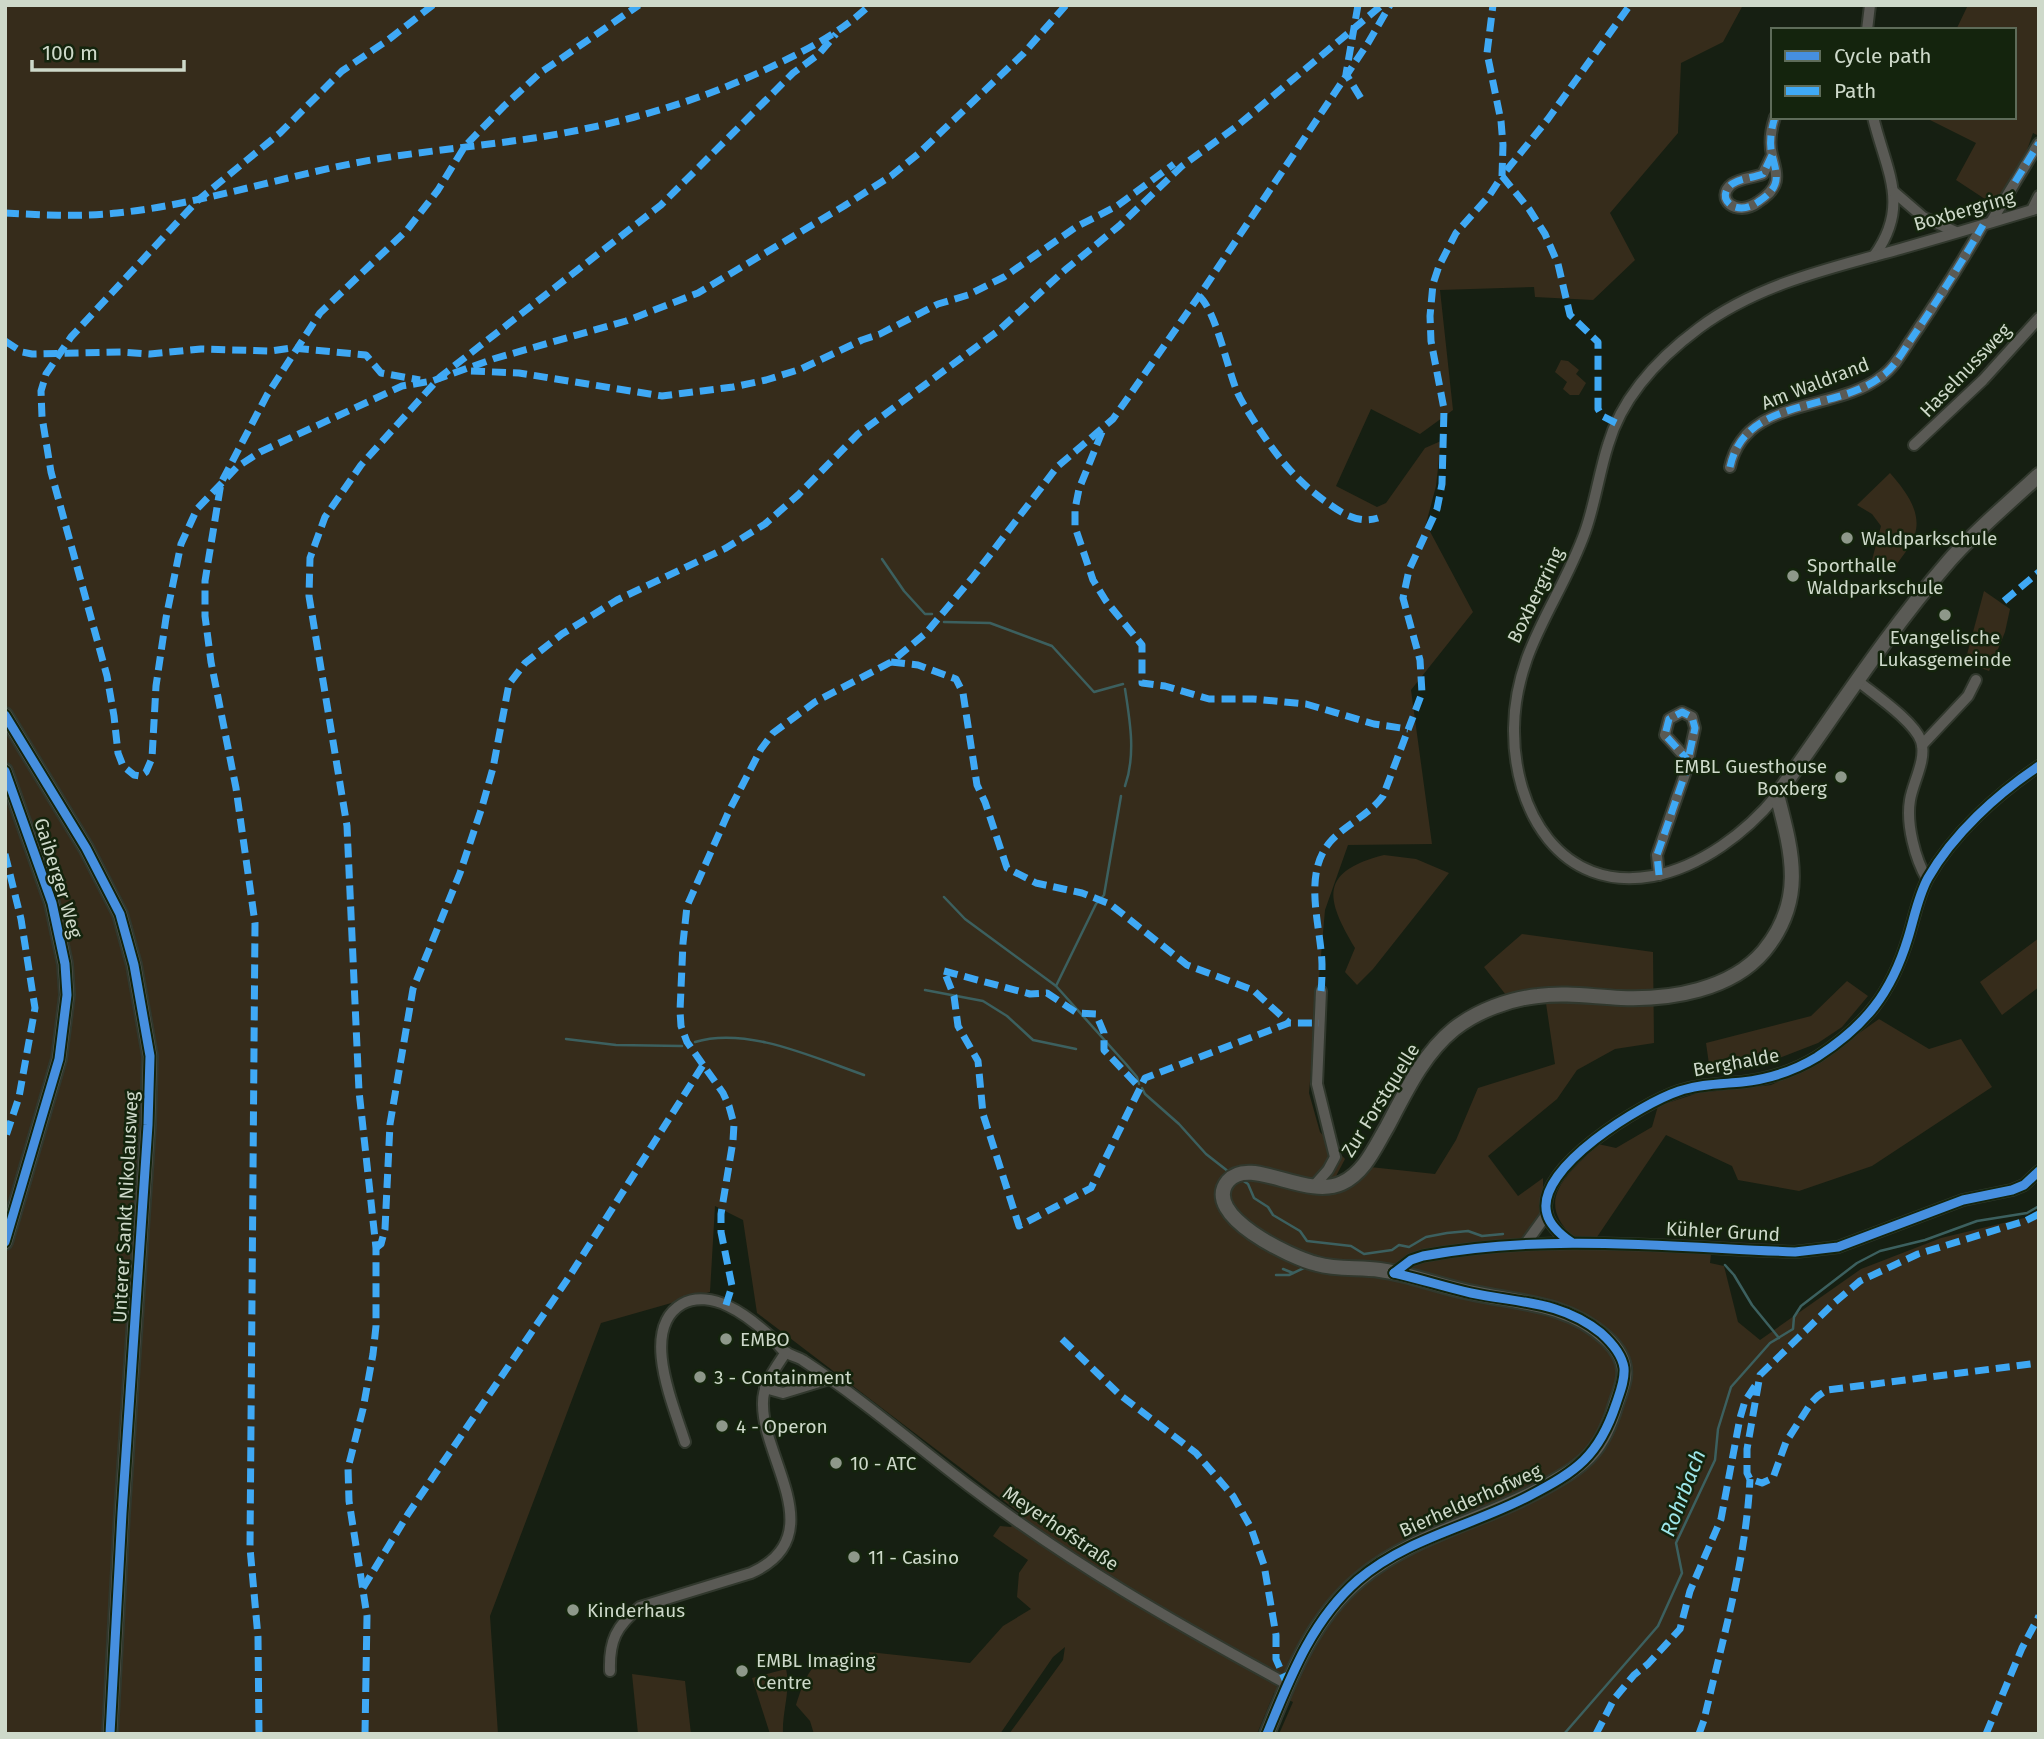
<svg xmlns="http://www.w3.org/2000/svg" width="2044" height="1739" font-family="'Fira Sans',sans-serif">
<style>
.green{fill:#362c1b}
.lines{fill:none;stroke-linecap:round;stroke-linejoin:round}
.stream{stroke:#3c605f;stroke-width:2.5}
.minor-casing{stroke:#31382d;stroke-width:14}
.tertiary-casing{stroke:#31382d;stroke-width:18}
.minor{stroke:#5a5a55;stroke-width:10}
.tertiary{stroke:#5a5a55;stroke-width:14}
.quiet{stroke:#3fa9f5;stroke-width:7;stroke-dasharray:14 7;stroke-linecap:butt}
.cycleway-casing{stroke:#14240d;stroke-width:13}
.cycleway{stroke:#468fdf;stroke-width:9}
.poi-dot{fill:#8e988a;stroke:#14240d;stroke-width:2.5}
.labels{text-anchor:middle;stroke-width:5;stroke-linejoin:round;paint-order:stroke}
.street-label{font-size:19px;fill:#ced9ca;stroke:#14240d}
.poi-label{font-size:19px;fill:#ced9ca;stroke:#14240d;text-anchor:start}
.water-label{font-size:21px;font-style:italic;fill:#9de6e9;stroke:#14240d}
</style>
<rect width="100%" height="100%" fill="#161f12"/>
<g class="green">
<path d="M5,5H1743L1723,42L1681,63L1678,133L1610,213L1635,260L1593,300L1535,297L1534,287L1440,290L1453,410L1420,434L1371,409L1336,486L1377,507L1386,503L1425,448L1441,441L1436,486L1426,524L1473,612L1411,690L1432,844L1348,845L1325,910L1309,1093L1320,1132L1345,1159L1335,1178L1370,1167L1435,1174L1456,1140L1478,1088L1555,1064L1544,990L1506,995L1484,967L1522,934L1653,952L1654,1043L1615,1049L1577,1070L1557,1099L1488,1156L1518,1196L1543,1178V1214L1526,1240L1548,1245L1711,1254L1710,1263L1724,1266L1738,1322L1760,1340L1861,1269L1941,1238L2028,1217L2039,1210V1734H1279L1293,1702L1274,1693L1257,1734H1009L1063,1660L1065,1647L1053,1657L1000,1734H814L810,1721L796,1705C802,1687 808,1665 828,1656C834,1654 845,1656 851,1656L856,1668L872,1665L869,1652L970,1663L1003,1626L1031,1609L1017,1597L1019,1573L1028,1560L993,1536L1000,1526L1011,1527L1021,1514L757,1313L743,1220L715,1206L710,1292L601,1323L490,1616L498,1734H5Z"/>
<polygon points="1968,5 2039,5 2039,136 2033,133 2025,156 1994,205 1956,180 1976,143 1924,117 2014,117 2014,30 1956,30"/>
<polygon points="1561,360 1568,361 1579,370 1576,374 1586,383 1579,395 1570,395 1563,389 1567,382 1555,372"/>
<path d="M1890,473C1904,489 1922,511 1915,534C1912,546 1900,558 1894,569L1872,560L1881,526L1872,514L1857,505Z"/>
<polygon points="1984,591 2010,609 2005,632 1989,671 1965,662"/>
<path d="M1384,855L1416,859L1449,873L1373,969L1357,985L1345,972L1355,948C1326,899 1318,872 1384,855Z"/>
<polygon points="2039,938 2039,987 2002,1015 1980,982"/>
<polygon points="1847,981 1868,996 1842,1027 1818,1043 1748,1070 1710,1071 1706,1043 1811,1016"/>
<path d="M1879,1019L1929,1049L1961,1039L1992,1087L1872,1166L1799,1191L1738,1180L1732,1166L1666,1135L1597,1237L1572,1236C1533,1198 1570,1173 1598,1144L1616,1148L1652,1127L1658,1106L1698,1093L1771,1085L1817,1063Z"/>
<path d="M786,1669C791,1690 782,1711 783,1734H770L752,1678Z"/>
<polygon points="632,1674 685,1681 691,1734 638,1734"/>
</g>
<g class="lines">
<g class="stream">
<polyline points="882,559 904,591 925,614 932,614"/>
<polyline points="944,622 990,623 1052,646 1094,692 1123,684"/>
<path d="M1125,689C1130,721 1136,755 1125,786"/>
<polyline points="944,897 965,919 1056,986 1126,1064 1137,1077 1139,1084"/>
<polyline points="1056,986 1096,904 1104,895 1121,796"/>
<polyline points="925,990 983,1001 1007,1016 1033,1040 1076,1049"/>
<polyline points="566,1039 616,1045 682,1046"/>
<path d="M695,1042C747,1026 815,1058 864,1075"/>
<polyline points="1142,1088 1145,1094 1179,1124 1206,1154 1229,1172"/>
<polyline points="1242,1180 1248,1184 1254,1198 1268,1207 1273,1215 1300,1231 1307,1241 1351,1246 1364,1254 1392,1250 1399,1245 1409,1247 1426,1237 1447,1233 1468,1231 1482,1236 1503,1234"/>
<polyline points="1725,1265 1734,1275 1752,1305 1779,1338"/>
<polyline points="1283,1269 1293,1273"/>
<polyline points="1276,1275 1289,1275 1306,1267"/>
<polyline points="1564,1734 1658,1626 1682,1573 1676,1543 1715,1460 1718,1429 1731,1387 1770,1343 1793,1329 1794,1317 1801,1306 1857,1263 1880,1251 1925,1240 1977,1221 2027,1213 2039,1206"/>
</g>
<defs>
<g id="minor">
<polyline points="1867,30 1870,5"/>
<path d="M1873,117C1886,171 1911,205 1874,256"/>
<path d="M1772,155L1763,174C1753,178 1741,178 1732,184C1714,198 1736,218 1758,202C1781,187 1778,177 1772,155C1769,143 1771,129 1775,117"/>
<polyline points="1894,192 1923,217 1956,232"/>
<polyline points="2032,210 2039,196"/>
<polyline points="1991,222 2039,143"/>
<polyline points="1914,445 1983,380 2039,318"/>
<path d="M1730,467C1745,396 1835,413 1882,376C1895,367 1903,351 1912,338C1937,301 1961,264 1983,225"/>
<path d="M1858,681C1875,695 1914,721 1921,741C1927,759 1913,782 1910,800C1906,824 1915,859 1927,879"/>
<polyline points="1922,745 1968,696 1976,680"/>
<path d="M1777,795C1747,832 1701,867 1653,876C1560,893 1513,810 1514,728C1515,649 1560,602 1585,532C1595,504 1599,473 1608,445C1622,397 1660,357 1699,328C1758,284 1831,268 1900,249C1946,236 1993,222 2039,208"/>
<polyline points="1659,875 1657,855 1685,774 1695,728 1692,717 1682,712 1669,719 1665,735 1687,759"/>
<polyline points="1313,1187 1328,1170 1335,1157 1317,1084 1321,991"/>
<path d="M1571,1242C1561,1235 1550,1226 1547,1214C1534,1168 1643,1103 1679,1091C1700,1084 1721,1084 1742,1082C1769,1079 1794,1071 1817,1057C1865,1026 1891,994 1908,938C1914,919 1918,896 1928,878C1953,834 1997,794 2039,766"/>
<polyline points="1526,1243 1547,1214"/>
<path d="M1394,1273L1411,1260L1423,1256C1546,1233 1671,1247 1795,1252L1838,1247L1963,1200L2012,1190L2024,1185L2039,1171"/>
<polyline points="765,1388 783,1393 829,1379"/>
<path d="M685,1442C674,1406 639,1329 682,1304C696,1296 714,1299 728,1306C743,1313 758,1325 771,1337C776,1341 780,1348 785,1352C791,1356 799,1357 804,1361C862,1399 914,1444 969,1486C1070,1563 1175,1623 1287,1684"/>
<path d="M610,1671C609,1641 616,1626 640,1607L751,1573C832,1537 763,1460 763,1405C762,1385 775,1369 786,1352"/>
</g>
<g id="tertiary">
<polyline points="5,715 86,848 120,914 134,965 150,1056 148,1125 122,1513 110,1734"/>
<polyline points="5,771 52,903 65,964 67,995 59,1059 5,1242"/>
<path d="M1267,1734C1290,1677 1312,1619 1360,1579C1414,1533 1488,1520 1548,1485C1564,1476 1580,1467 1592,1453C1604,1439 1611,1421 1616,1404C1619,1395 1623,1386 1624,1377C1626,1361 1617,1348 1606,1338C1566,1302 1518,1303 1469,1292C1439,1286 1410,1274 1380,1270C1359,1267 1337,1270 1317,1264C1292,1258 1200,1215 1228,1181C1250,1155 1306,1200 1342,1183C1365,1172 1375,1147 1387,1127C1405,1093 1423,1054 1454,1029C1477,1011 1509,999 1538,996C1566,992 1594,997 1621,998C1670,1000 1731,990 1764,951C1806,900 1792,852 1777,795C1833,717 1886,634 1949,561C1976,530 2009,503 2039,475"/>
</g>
</defs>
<use href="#minor" class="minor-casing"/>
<use href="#tertiary" class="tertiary-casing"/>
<use href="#minor" class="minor"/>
<use href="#tertiary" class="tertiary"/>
<g class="quiet">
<polyline points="433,5 388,40 342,71 280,133 197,201 71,337 46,374 41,391 42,417 51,472 107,676 114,716 118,753 123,766 134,775 140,776 146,772 152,758 156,686 166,618 181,544 197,509 237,467 260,452 402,386 432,381 493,359 626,321 698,293 844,206 891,176 918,154 1023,54 1066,5"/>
<polyline points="1358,5 1346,74 1362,100"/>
<path d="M1772,155L1763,174C1753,178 1741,178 1732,184C1714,198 1736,218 1758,202C1781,187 1778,177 1772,155C1769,143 1771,129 1775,117"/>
<polyline points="2015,182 2039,143"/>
<path d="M5,213C42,215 80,217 117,213C203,204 286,175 371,160C425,151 480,146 534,138C618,125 700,102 777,64C811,48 842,31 870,5"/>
<path d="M1199,296C1215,309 1227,366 1236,389C1241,402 1250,414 1257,426C1279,459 1296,481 1329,504C1343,514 1359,524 1378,518"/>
<polyline points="5,341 22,352 32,354 121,352 150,354 201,349 271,351 292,348 366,355 381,373 420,380"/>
<polyline points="471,371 519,373 662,396 733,387 766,380 801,369 862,340 880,334 938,304 968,295 1004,277 1076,227 1117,206 1174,164"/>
<polyline points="1616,423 1602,416 1598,409 1598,342 1570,315 1558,264 1545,234 1529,209 1502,176 1548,119 1630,5"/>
<polyline points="1102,432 1079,489 1075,509 1075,527 1093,580 1106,601 1142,645 1142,683 1165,686 1209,699 1253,699 1306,704 1374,724 1408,729"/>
<path d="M1730,467C1745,396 1835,413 1882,376C1895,367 1903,351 1912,338C1937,301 1961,264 1983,225"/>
<polyline points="2004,601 2039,572"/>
<polyline points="891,662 918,665 956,679 963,693 977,785 985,802 1007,868 1036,883 1082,893 1110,904 1187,965 1253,990 1289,1023"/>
<polyline points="5,854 21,919 35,1008 19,1097 5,1139"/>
<polyline points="1659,875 1657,855 1685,774 1695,728 1692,717 1682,712 1669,719 1665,735 1687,759"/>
<polyline points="944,971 1030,994 1047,993 1077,1013 1096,1014 1104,1033 1104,1050 1140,1088"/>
<polyline points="946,976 954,996 958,1026 978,1061 983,1114 1019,1226 1091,1188 1145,1078 1289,1023 1319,1023"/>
<path d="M1321,991C1322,982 1322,973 1322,964C1321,926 1302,875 1330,842C1346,824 1369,815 1383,796L1422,693L1420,660L1403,598L1409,570L1437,509L1442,484L1444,409L1431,341L1430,316L1433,284L1439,266L1456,233L1489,196L1502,176L1503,145L1501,121L1487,53L1493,5"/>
<polyline points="2039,1214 2025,1221 1918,1254 1860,1281 1835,1302 1760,1375 1747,1449 1747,1473 1750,1479 1762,1483 1773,1478 1786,1442 1811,1403 1818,1396 1827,1390 2039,1363"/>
<polyline points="376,1248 381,1244 385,1229 390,1124 413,989 460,873 482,807 493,768 509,684 525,663 562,634 617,600 726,548 765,524 798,495 858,434 998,331 1065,270 1119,226 1182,166 1237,126 1382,5"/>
<polyline points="726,1305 732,1286 721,1232 721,1214 733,1141 734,1124 729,1106 723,1093 687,1042 681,1026 680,1011 683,943 687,906 729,811 761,749 773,733 815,702 891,662 926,633 973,577 1057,467 1113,419 1199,296 1368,43 1390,5"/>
<polyline points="1062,1339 1120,1395 1196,1453 1233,1496 1251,1528 1264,1565 1276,1635 1276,1659 1287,1684"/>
<polyline points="363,1588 408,1514 569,1277 703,1065"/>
<polyline points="259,1734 258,1637 250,1548 255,923 236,788 211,662 205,616 205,581 221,483 267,395 320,313 407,230 438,190 465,146 504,106 540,73 639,5"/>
<polyline points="365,1734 367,1616 349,1501 348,1468 363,1409 373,1354 376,1326 376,1248 359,1091 347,826 309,596 310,558 325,517 361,465 440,377 661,205 793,73 819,54 836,34"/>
<polyline points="1596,1734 1614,1699 1634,1675 1648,1664 1680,1629 1690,1591 1721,1519 1740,1418 1745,1401 1755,1386"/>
<path d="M1699,1734L1704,1720C1722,1641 1746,1561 1750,1479"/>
<polyline points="1986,1734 2022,1648 2039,1616"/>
</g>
<defs>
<g id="cycleway">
<polyline points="5,715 86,848 120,914 134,965 150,1056 148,1125 122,1513 110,1734"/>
<polyline points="5,771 52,903 65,964 67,995 59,1059 5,1242"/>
<path d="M1571,1242C1561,1235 1550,1226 1547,1214C1534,1168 1643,1103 1679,1091C1700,1084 1721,1084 1742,1082C1769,1079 1794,1071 1817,1057C1865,1026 1891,994 1908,938C1914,919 1918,896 1928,878C1953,834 1997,794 2039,766"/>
<path d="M1394,1273L1411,1260L1423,1256C1546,1233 1671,1247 1795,1252L1838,1247L1963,1200L2012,1190L2024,1185L2039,1171"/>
<path d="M1267,1734C1290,1678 1311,1621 1358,1580C1407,1538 1472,1526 1529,1496C1576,1472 1599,1456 1616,1404C1620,1392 1625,1380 1624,1368C1622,1354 1611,1342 1601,1333C1561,1301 1519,1303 1471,1293C1445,1287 1420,1279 1394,1273"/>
</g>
</defs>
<use href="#cycleway" class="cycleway-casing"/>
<use href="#cycleway" class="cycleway"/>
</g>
<g class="poi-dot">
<circle cx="1847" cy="538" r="7"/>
<circle cx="1793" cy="576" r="7"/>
<circle cx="1945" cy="615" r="7"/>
<circle cx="1841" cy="777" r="7"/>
<circle cx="726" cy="1339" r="7"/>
<circle cx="700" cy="1377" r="7"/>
<circle cx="722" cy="1426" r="7"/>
<circle cx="836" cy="1463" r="7"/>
<circle cx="854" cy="1557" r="7"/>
<circle cx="573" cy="1610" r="7"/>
<circle cx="742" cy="1671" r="7"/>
</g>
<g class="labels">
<g class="street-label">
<text transform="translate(1964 210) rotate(-16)" y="7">Boxbergring</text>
<text transform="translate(1965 370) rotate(-46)" y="7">Haselnussweg</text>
<text transform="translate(1815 383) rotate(-21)" y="7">Am Waldrand</text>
<text transform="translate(1535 595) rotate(-64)" y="7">Boxbergring</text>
<text transform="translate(59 878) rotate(73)" y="7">Gaiberger Weg</text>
<text transform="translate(1736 1062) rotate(-10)" y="7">Berghalde</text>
<text transform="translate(1380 1100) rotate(-58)" y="7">Zur Forstquelle</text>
<text transform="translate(125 1207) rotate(-87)" y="7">Unterer Sankt Nikolausweg</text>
<text transform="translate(1723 1231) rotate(3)" y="7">Kühler Grund</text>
<text transform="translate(1470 1500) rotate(-24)" y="7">Bierhelderhofweg</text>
<text transform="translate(1061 1528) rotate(34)" y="7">Meyerhofstraße</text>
</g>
<g class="poi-label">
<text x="1861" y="545">Waldparkschule</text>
<text x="1807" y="572">Sporthalle<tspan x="1807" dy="22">Waldparkschule</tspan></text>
<text x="1945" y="644" text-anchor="middle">Evangelische<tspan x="1945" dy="22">Lukasgemeinde</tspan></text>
<text x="1827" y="773" text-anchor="end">EMBL Guesthouse<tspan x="1827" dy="22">Boxberg</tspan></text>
<text x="740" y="1346">EMBO</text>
<text x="714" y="1384">3 - Containment</text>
<text x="736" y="1433">4 - Operon</text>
<text x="850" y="1470">10 - ATC</text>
<text x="868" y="1564">11 - Casino</text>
<text x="587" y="1617">Kinderhaus</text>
<text x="756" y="1667">EMBL Imaging<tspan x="756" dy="22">Centre</tspan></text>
</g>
<g class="water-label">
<text transform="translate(1683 1493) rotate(-69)" y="7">Rohrbach</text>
</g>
</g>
<rect width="2044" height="1739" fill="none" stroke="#ced9ca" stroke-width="14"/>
<rect x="1771" y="28" width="245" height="91" fill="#14240d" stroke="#5e6c59" stroke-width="2"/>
<rect x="1785" y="51" width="35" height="10" fill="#468fdf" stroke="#5e6c59" stroke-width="2"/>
<text x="1834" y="63" font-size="21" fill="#ced9ca">Cycle path</text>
<rect x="1785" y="86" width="35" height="10" fill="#3fa9f5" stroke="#5e6c59" stroke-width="2"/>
<text x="1834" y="98" font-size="21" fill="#ced9ca">Path</text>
<path d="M32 60v10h152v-10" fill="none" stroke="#ced9ca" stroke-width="3.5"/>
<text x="42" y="60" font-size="21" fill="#ced9ca" stroke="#14240d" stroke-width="5" paint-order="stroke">100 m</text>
</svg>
